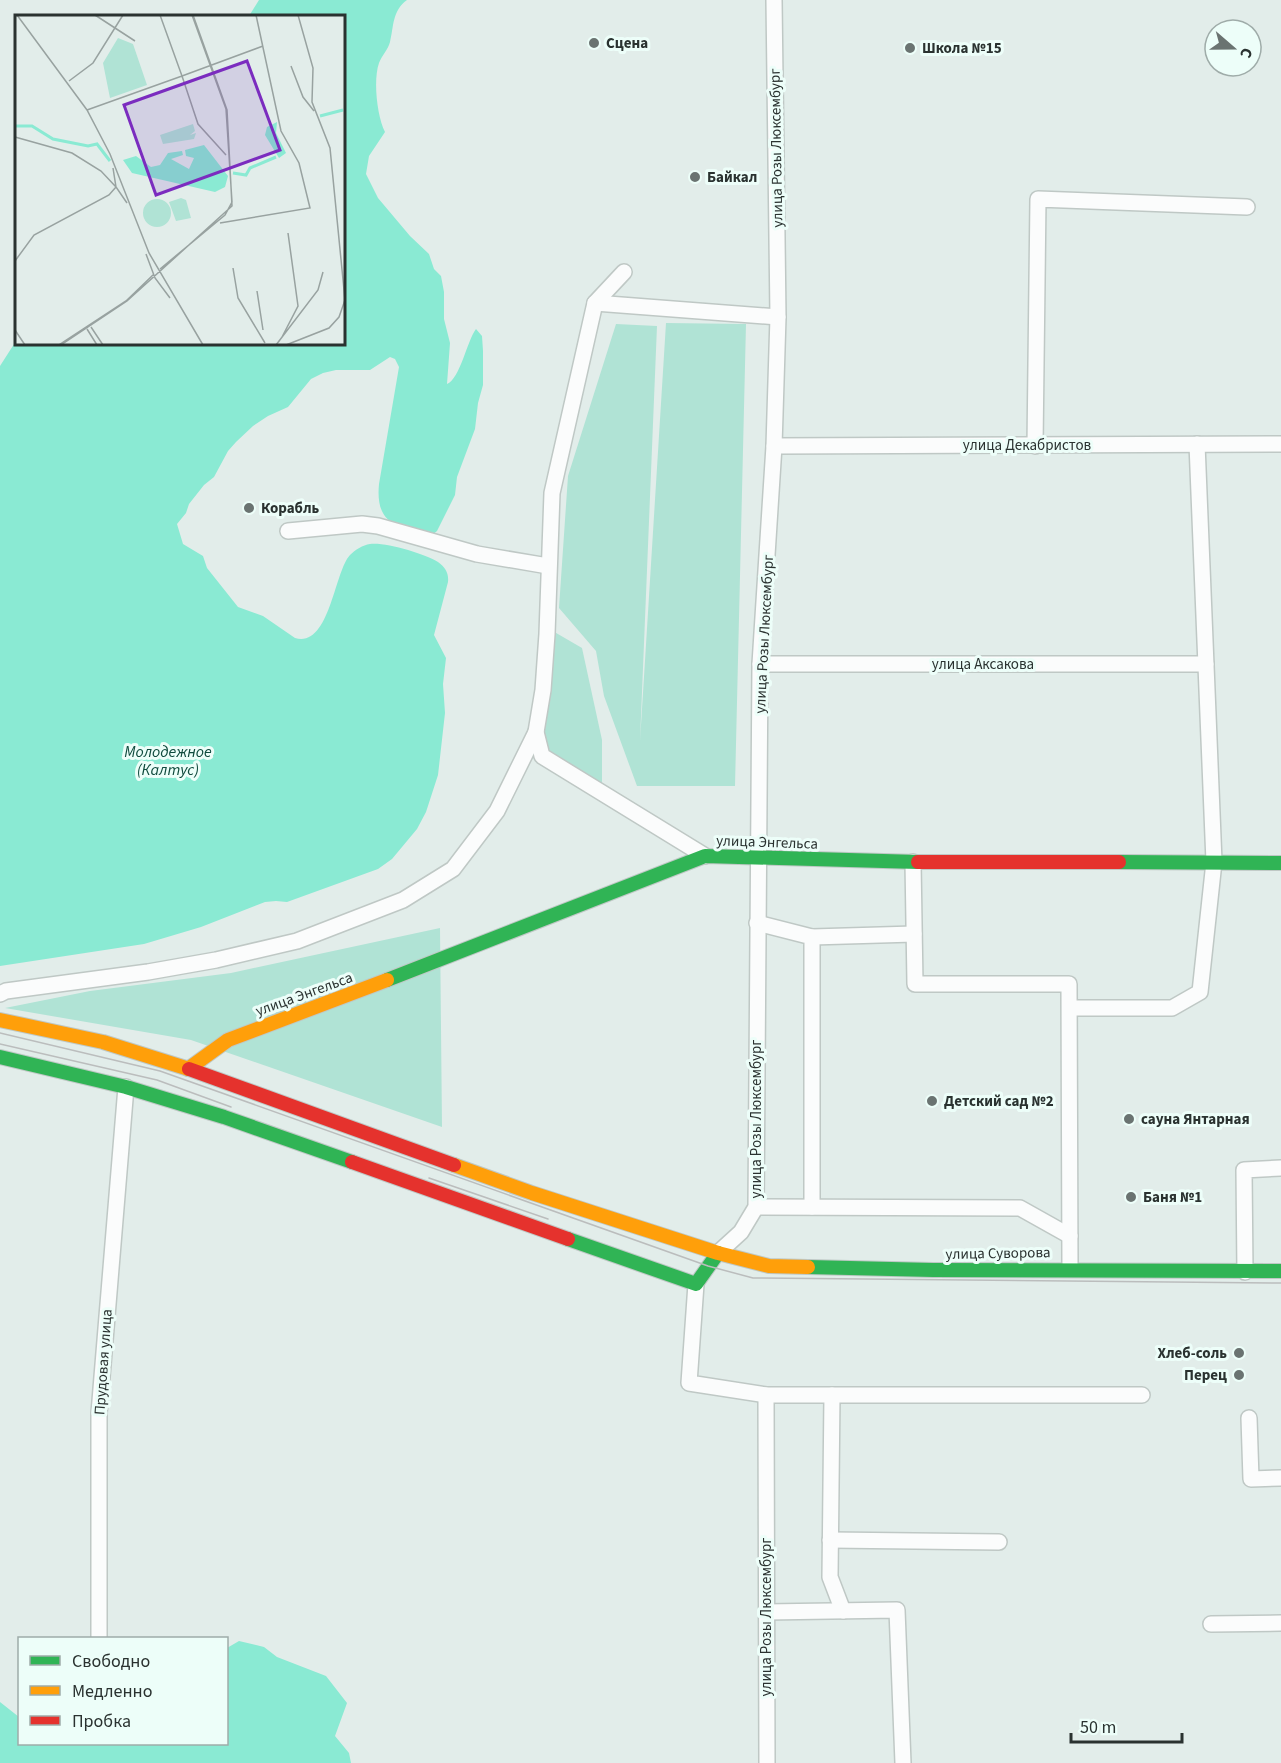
<svg xmlns="http://www.w3.org/2000/svg" width="1281" height="1763" font-family="'Source Sans 3',sans-serif">
<style>
.green{fill:#b0e3d5}
.water{fill:#8aead3}
.lines{fill:none;stroke-linecap:round;stroke-linejoin:round}
.street-casing{stroke:#bfc8c5;stroke-width:18}
.fast-casing{stroke:#bfc8c5;stroke-width:16}
.slow-casing{stroke:#bfc8c5;stroke-width:16}
.jam-casing{stroke:#bfc8c5;stroke-width:16}
.street{stroke:#fbfcfc;stroke-width:15}
.fast{stroke:#30b455;stroke-width:14}
.slow{stroke:#ff9f0a;stroke-width:14}
.jam{stroke:#e5322d;stroke-width:14}
.tram{stroke:#bbbdbd;stroke-width:1.5}
.poi-dot{fill:#6a7371;stroke:#edfef9;stroke-width:2}
.labels{text-anchor:middle;stroke-width:6;stroke-linejoin:round;paint-order:stroke}
.poi-label{font-size:15px;font-weight:bold;fill:#2a3230;stroke:#edfef9;text-anchor:start}
.street-label{font-size:15px;fill:#2a3230;stroke:#edfef9}
.water-label{font-size:16px;font-style:italic;fill:#0f4a3d;stroke:#edfef9}
.inset-river{fill:none;stroke:#8aead3;stroke-width:3}
.inset-road{fill:none;stroke:#98a2a0;stroke-width:1.5}
.view{fill:#7b2cbf;fill-opacity:0.15;stroke:#7b2cbf;stroke-width:3}
.inset-edge{fill:none;stroke:#2a3230;stroke-width:3}
</style>
<rect width="100%" height="100%" fill="#e2edea"/>
<g class="green">
<polygon points="666,323 746,324 735,786 637,786 604,696 596,651 559,608 568,476 616,324 657,326 640,741"/>
<polygon points="551,630 582,648 602,740 602,785 553,755 536,730"/>
<polygon points="440,928 442,1127 191,1040 5,1008 90,991 231,973"/>
</g>
<g class="water">
<path d="M259,0H407C392,11 394,26 390,42C388,50 382,55 379,63C373,80 377,116 385,132L369,156L366,174L378,198L410,236L429,254L434,269L441,276L444,292V319L450,343L447,384C460,379 467,341 476,329L482,336L483,351V385L478,403L475,429L457,477L455,495L437,531L432,535C398,528 375,525 379,484L399,367L395,359L390,357L370,370H336L323,373L311,379L288,407L268,416L253,426L236,442L228,451L214,477L204,485L189,504L186,513L177,524L183,544L203,556L207,568L238,607L263,616L295,638C330,648 334,572 350,555C355,550 363,545 370,544C386,542 425,554 438,562C445,567 449,573 448,582L434,635L446,658L443,684L445,713L438,775L426,812L417,829L392,859L378,869L287,902L276,901L265,902L201,927L144,944L0,966V366L16,341V344H344V16H249Z"/>
<polygon points="239,1641 264,1647 277,1657 326,1676 347,1703 335,1736 349,1753 351,1763 0,1763 0,1702 19,1717 20,1744 226,1744 227,1648"/>
</g>
<g class="lines">
<defs>
<g id="street">
<polyline points="624,272 595,303 552,493 547,634 543,690 536,732 542,756 705,856"/>
<polyline points="595,303 778,317"/>
<polyline points="774,446 1281,444"/>
<polyline points="1035,446 1038,199 1247,207"/>
<polyline points="288,531 362,524 378,526 477,554 548,566"/>
<polyline points="760,664 1206,664"/>
<polyline points="913,862 915,984 1069,984 1070,1269"/>
<polyline points="757,923 812,937 812,1207"/>
<polyline points="812,937 914,934"/>
<polyline points="0,994 6,991 148,972 216,960 297,941 403,900 453,869 497,811 536,732"/>
<polyline points="1070,1008 1172,1008 1200,992 1214,862 1197,444"/>
<polyline points="756,1207 1020,1208 1070,1236"/>
<polyline points="718,1253 741,1232 756,1207 760,664 774,446 778,317 774,0"/>
<polyline points="1245,1272 1244,1170 1281,1168"/>
<polyline points="696,1284 689,1383 766,1395 1142,1395"/>
<polyline points="766,1395 767,1763"/>
<polyline points="832,1395 830,1577 843,1611"/>
<polyline points="1249,1418 1251,1479 1281,1478"/>
<polyline points="830,1540 999,1542"/>
<polyline points="766,1612 897,1610 903,1763"/>
<polyline points="1211,1624 1281,1623"/>
<polyline points="99,1638 99,1413 126,1087"/>
</g>
<g id="fast">
<polyline points="1119,862 1281,863"/>
<polyline points="387,980 705,856 918,862"/>
<polyline points="0,1057 126,1087 224,1117 352,1162"/>
<polyline points="568,1239 696,1284 718,1253"/>
<polyline points="808,1267 933,1270 1281,1271"/>
</g>
<g id="slow">
<polyline points="0,1020 103,1042 189,1069"/>
<polyline points="188,1069 228,1040 387,980"/>
<polyline points="454,1165 532,1193 718,1253 769,1266 808,1267"/>
</g>
<g id="jam">
<polyline points="918,862 1119,862"/>
<polyline points="189,1069 454,1165"/>
<polyline points="352,1162 568,1239"/>
</g>
</defs>
<use href="#street" class="street-casing"/>
<use href="#fast" class="fast-casing"/>
<use href="#slow" class="slow-casing"/>
<use href="#jam" class="jam-casing"/>
<use href="#street" class="street"/>
<use href="#fast" class="fast"/>
<use href="#slow" class="slow"/>
<use href="#jam" class="jam"/>
<g class="tram">
<polyline points="0,1033 160,1071 708,1266 753,1278 1281,1283"/>
<polyline points="0,1044 157,1080 231,1107"/>
<polyline points="429,1178 548,1219"/>
</g>
</g>
<g class="poi-dot">
<circle cx="594" cy="43" r="6"/>
<circle cx="910" cy="48" r="6"/>
<circle cx="695" cy="177" r="6"/>
<circle cx="249" cy="508" r="6"/>
<circle cx="932" cy="1101" r="6"/>
<circle cx="1129" cy="1119" r="6"/>
<circle cx="1131" cy="1197" r="6"/>
<circle cx="1239" cy="1353" r="6"/>
<circle cx="1239" cy="1375" r="6"/>
</g>
<g class="labels">
<g class="poi-label">
<text x="606" y="48">Сцена</text>
<text x="922" y="53">Школа №15</text>
<text x="707" y="182">Байкал</text>
<text x="261" y="513">Корабль</text>
<text x="944" y="1106">Детский сад №2</text>
<text x="1141" y="1124">сауна Янтарная</text>
<text x="1143" y="1202">Баня №1</text>
<text x="1227" y="1358" text-anchor="end">Хлеб-соль</text>
<text x="1227" y="1380" text-anchor="end">Перец</text>
</g>
<g class="street-label">
<text transform="translate(776 148) rotate(-91)" y="5">улица Розы Люксембург</text>
<text x="1027" y="450">улица Декабристов</text>
<text transform="translate(764 634) rotate(-87)" y="5">улица Розы Люксембург</text>
<text x="983" y="669">улица Аксакова</text>
<text transform="translate(767 842) rotate(2)" y="5">улица Энгельса</text>
<text transform="translate(304 994) rotate(-20)" y="5">улица Энгельса</text>
<text transform="translate(756 1119) rotate(-90)" y="5">улица Розы Люксембург</text>
<text transform="translate(998 1253) rotate(-1)" y="5">улица Суворова</text>
<text transform="translate(103 1362) rotate(-86)" y="5">Прудовая улица</text>
<text transform="translate(766 1617) rotate(-90)" y="5">улица Розы Люксембург</text>
</g>
<g class="water-label">
<text x="168" y="757">Молодежное<tspan x="168" dy="18">(Калтус)</tspan></text>
</g>
</g>
<g transform="translate(15 15)">
<rect width="330" height="330" fill="#e2edea"/>
<path d="M103,23L118,29L132,70L95,83L88,48ZM178,109L180,116L175,120L181,118L179,124L148,129L145,120ZM166,183L171,185L176,203L161,206L154,187ZM128 198a14 14 0 1 1 28 0a14 14 0 1 1-28 0Z" fill="#b0e3d5"/>
<path d="M262,107L261,118L271,138L264,143L250,120L252,112ZM189,130L213,161L210,172L200,177L117,158L108,145L121,141L136,152L145,150L153,138L167,136L168,140L156,144L174,154L179,143L171,141L170,135Z" fill="#8aead3"/>
<path class="inset-river" d="M305,101L328,95M0,111H17L38,124L73,131L82,129L95,146M218,158L231,160L235,153L261,142"/>
<path class="inset-road" d="M2,0L72,95L95,139L134,238L188,330M80,0L120,26M276,51L288,82L299,96M54,66L78,48L108,0M72,95L167,61L145,0M0,122L57,138L86,156L101,172M211,140L183,109L167,61L248,31M98,153L101,172L112,188M205,208L295,193L284,148L266,116L241,0M131,239L140,263L155,283M0,246L19,220L94,180L101,172M218,253L223,283L250,328M145,254L210,200L217,187L211,94L177,0M242,276L248,315M76,312L88,330M72,314L82,330M0,315L10,330M267,322L283,291L273,218M44,330L111,286L139,259M46,330L112,286L217,191L212,95L178,0M261,330L303,275L308,257M271,330L314,313L324,302L330,285L315,133L297,87L298,53L283,0"/>
<path class="view" d="M232,46L265,135L141,180L109,90Z"/>
<rect width="330" height="330" class="inset-edge"/>
</g>
<rect x="18" y="1637" width="210" height="108" fill="#edfef9" stroke="#9faca9" stroke-width="1.5"/>
<rect x="30" y="1656" width="30" height="9" fill="#30b455" stroke="#9faca9" stroke-width="1.5"/>
<text x="72" y="1667" font-size="18" fill="#2a3230">Свободно</text>
<rect x="30" y="1686" width="30" height="9" fill="#ff9f0a" stroke="#9faca9" stroke-width="1.5"/>
<text x="72" y="1697" font-size="18" fill="#2a3230">Медленно</text>
<rect x="30" y="1716" width="30" height="9" fill="#e5322d" stroke="#9faca9" stroke-width="1.5"/>
<text x="72" y="1727" font-size="18" fill="#2a3230">Пробка</text>
<g transform="translate(1233 48) rotate(110)"><circle r="28" fill="#edfef9" stroke="#9faca9" stroke-width="1.5"/>
<path d="M0-4.5L10 22L0 15L-10 22Z" fill="#6a7371"/>
<text y="-9" font-size="16" font-weight="bold" text-anchor="middle" fill="#2a3230">С</text>
</g>
<path d="M1071 1733v9h111v-9" fill="none" stroke="#2a3230" stroke-width="3"/>
<text x="1080" y="1733" font-size="18" fill="#2a3230" stroke="#edfef9" stroke-width="4.5" paint-order="stroke">50 m</text>
</svg>
